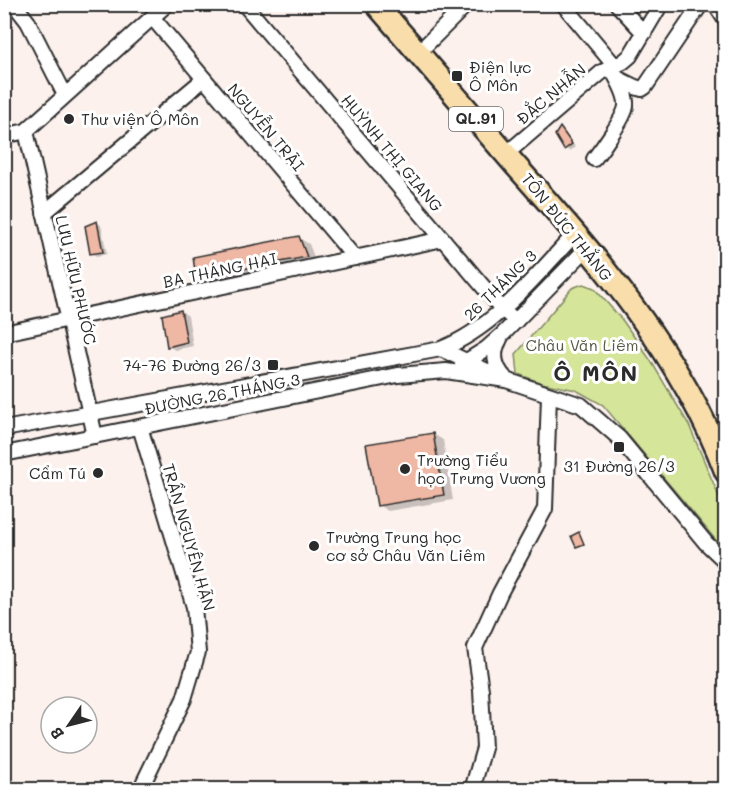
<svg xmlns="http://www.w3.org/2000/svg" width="730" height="794" font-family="Mali,sans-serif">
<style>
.green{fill:#d5e69a;stroke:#808862;stroke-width:1.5}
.shadow{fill:#0003}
.building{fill:#efb8a4;stroke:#2b2b2b;stroke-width:1.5}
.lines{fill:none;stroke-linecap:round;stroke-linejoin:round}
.minor-casing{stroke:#2b2b2b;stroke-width:18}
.highway-casing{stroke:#2b2b2b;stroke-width:26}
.minor{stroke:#fff;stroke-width:14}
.highway{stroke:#f9deab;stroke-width:21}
.poi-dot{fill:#2b2b2b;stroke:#fff;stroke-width:2}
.labels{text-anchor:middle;stroke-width:6;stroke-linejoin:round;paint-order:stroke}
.shield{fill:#fff;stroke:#6b6b6b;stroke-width:1.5}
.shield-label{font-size:15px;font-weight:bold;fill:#2b2b2b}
.poi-label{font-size:16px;fill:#2b2b2b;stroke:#fff;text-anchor:start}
.street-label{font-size:16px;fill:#2b2b2b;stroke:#fff}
.park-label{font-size:16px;fill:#565a47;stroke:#fff}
.district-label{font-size:22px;font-weight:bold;letter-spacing:1.5px;fill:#2b2b2b;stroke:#fff}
</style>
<rect width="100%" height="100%" fill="#fcf1ed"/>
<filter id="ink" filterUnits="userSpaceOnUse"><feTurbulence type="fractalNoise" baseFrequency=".0167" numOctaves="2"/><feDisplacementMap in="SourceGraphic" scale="12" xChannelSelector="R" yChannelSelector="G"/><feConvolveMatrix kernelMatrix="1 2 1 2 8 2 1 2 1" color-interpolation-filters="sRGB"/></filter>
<g filter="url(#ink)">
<polygon class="green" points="583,284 594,288 623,321 651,361 689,425 725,511 725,551 603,405 576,390 542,383 518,374 516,354 572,288"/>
<g class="shadow">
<polygon points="561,129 565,132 575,147 570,151 565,149"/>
<polygon points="97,223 101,225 107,254 96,256 92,253"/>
<polygon points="299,238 309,244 316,262 207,283 197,277"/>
<polygon points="4,283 9,286 11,298 4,299"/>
<polygon points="181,311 188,316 193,346 175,350 168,346"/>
<polygon points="433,434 443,440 453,500 388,511 378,505"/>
</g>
<g class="building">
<polygon points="560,127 572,144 564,150 555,135"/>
<polygon points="97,221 103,252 90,254 85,226"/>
<polygon points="299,236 307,257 196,278 193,257"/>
<polygon points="181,310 187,342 167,347 162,315"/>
<polygon points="433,433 444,495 377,506 366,444"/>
<polygon points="579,532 584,544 576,547 571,536"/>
</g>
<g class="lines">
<defs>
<g id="minor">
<polyline points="14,4 28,22 65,95"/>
<polyline points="244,4 502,309 516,321"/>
<polyline points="563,4 615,66"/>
<polyline points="617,4 644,33"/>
<polyline points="715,4 726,21"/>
<polyline points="152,17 355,258"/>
<polyline points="418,53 467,4"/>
<polyline points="617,78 635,87 642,89 645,87 701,4"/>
<polyline points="26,131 95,436"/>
<polyline points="4,136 26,131 167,4"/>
<polyline points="506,154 602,72 623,62 630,56 661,4"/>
<path d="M594,159C601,150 625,117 626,106C627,96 620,84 615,75"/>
<polyline points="44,213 204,79"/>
<polyline points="4,333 443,239"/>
<path d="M500,339C492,352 494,366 505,378"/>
<polyline points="441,349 506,380 581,405 619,438 706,543 726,562"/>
<polyline points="462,364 486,349 503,334 587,248"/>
<path d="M4,429L441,349C495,328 536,275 575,234"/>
<polyline points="4,454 398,375 446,371 506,380"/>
<polyline points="140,790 184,699 198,652 194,607 140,427"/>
<polyline points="472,790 484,748 481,690 475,648 500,593 545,509 549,396"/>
</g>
<path id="highway" d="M376,4C423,58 470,112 516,166C598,258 682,355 726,472"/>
</defs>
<use href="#minor" class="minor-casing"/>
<use href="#highway" class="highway-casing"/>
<use href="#minor" class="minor"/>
<use href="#highway" class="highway"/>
</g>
</g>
<g class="poi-dot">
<rect x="451" y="70" width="12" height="12" rx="3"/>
<circle cx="69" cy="119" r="6"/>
<rect x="267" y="359" width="12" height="12" rx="3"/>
<rect x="613" y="441" width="12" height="12" rx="3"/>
<circle cx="405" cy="469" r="6"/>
<circle cx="98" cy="473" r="6"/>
<circle cx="314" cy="546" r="6"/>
</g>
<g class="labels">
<rect class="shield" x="449" y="107" width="54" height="24" rx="4.5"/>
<g class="shield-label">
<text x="476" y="124">QL.91</text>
</g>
<g class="poi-label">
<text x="469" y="73">Điện lực<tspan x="469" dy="18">Ô Môn</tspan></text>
<text x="81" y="125">Thư viện Ô Môn</text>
<text x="261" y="371" text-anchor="end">74-76 Đường 26/3</text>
<text x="417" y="466">Trường Tiểu<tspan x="417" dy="18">học Trưng Vương</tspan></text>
<text x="619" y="472" text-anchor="middle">31 Đường 26/3</text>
<text x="86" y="479" text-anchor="end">Cẩm Tú</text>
<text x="326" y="543">Trường Trung học<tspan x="326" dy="18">cơ sở Châu Văn Liêm</tspan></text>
</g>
<g class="street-label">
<text transform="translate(551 94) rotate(-40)" y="6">ĐẮC NHẪN</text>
<text transform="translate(266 127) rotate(50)" y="6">NGUYỄN TRÃI</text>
<text transform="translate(392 153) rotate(50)" y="6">HUỲNH THỊ GIANG</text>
<text transform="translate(567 227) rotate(51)" y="6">TÔN ĐỨC THẮNG</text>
<text transform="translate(220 270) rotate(-12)" y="6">BA THÁNG HAI</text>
<text transform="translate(76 280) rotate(77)" y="6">LƯU HỮU PHƯỚC</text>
<text transform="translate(500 285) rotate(-44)" y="6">26 THÁNG 3</text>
<text transform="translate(222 394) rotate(-11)" y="6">ĐƯỜNG 26 THÁNG 3</text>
<text transform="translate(189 537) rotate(74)" y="6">TRẦN NGUYÊN HÃN</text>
</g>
<g class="park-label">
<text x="582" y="351">Châu Văn Liêm</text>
</g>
<g class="district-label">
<text x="596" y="381">Ô MÔN</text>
</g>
</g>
<rect width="730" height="794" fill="none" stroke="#fff" stroke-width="24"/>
<rect x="12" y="12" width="706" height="770" fill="none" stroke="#2b2b2b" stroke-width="2" filter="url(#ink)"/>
<g transform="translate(69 725) rotate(235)"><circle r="28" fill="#ffffff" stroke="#aaaaaa" stroke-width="1.5"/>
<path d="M0-4.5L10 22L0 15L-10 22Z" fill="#2b2b2b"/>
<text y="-9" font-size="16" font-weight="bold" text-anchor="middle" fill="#2b2b2b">B</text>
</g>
</svg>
